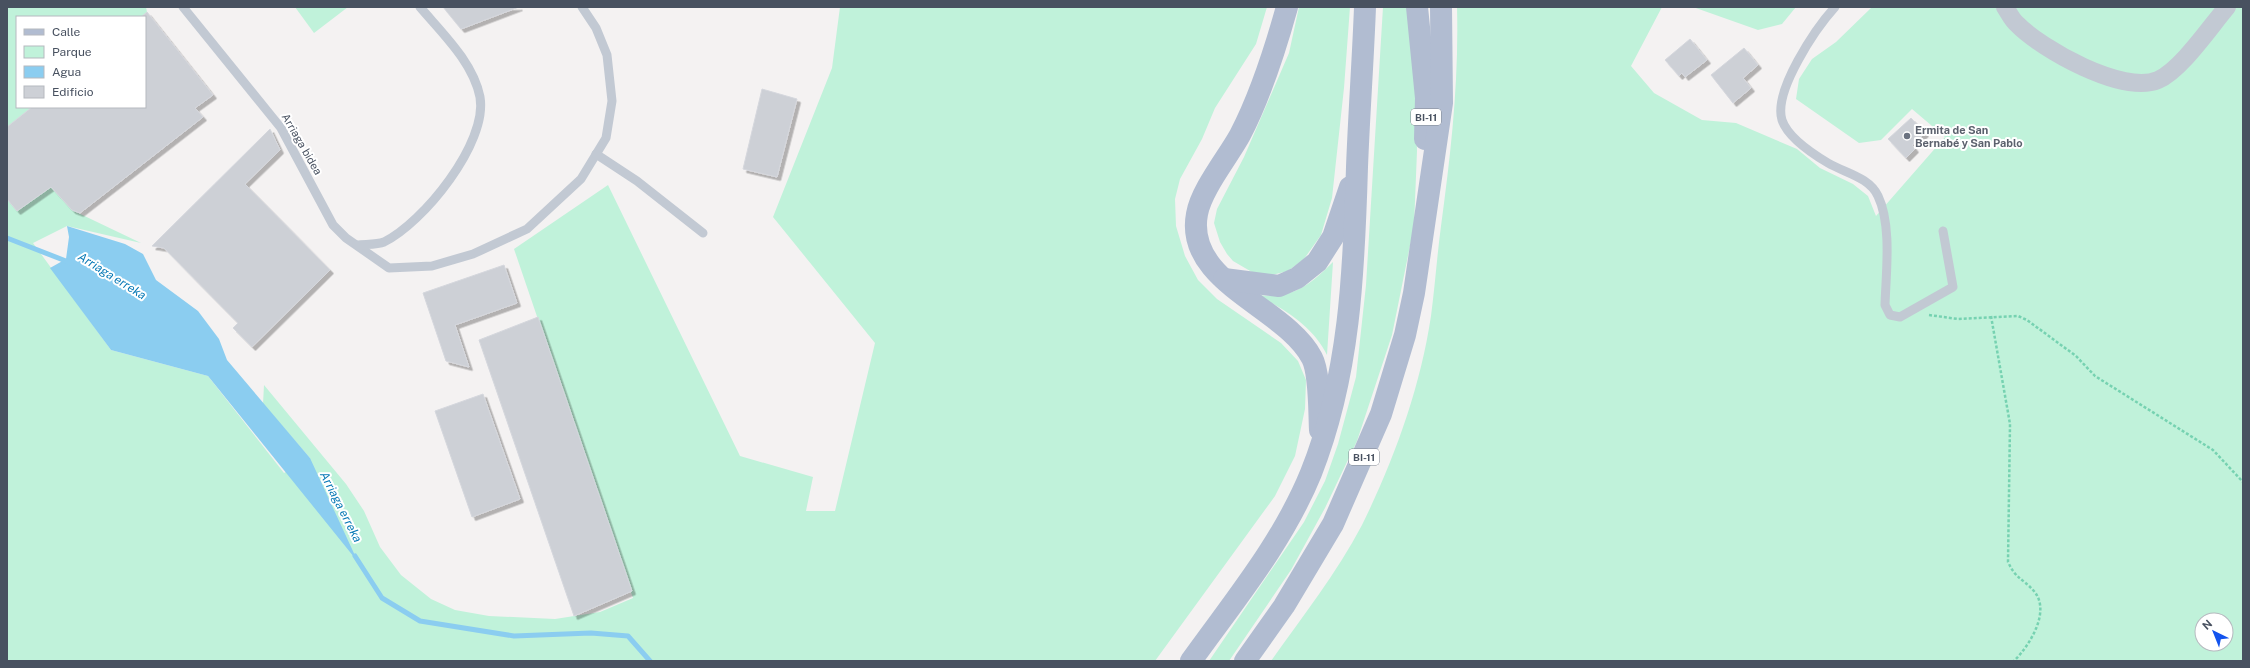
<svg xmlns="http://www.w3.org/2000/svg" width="2250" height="668" font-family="'Public Sans',sans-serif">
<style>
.green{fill:#c0f2da;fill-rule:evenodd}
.water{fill:#8bcdf0}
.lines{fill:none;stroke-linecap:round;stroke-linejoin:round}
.stream{stroke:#8bcdf0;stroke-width:5}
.building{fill:#cdd0d6;stroke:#d5d7dd;filter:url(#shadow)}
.path{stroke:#76d2b1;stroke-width:2.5;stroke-dasharray:3 2;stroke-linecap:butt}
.service{stroke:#c2c9d3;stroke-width:9}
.minor{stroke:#c2c9d3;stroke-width:18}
.primary{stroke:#b1bcd1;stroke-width:22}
.worship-dot{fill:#6b7280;stroke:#fff;stroke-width:1.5}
.labels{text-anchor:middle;stroke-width:4;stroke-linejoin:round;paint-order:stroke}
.shield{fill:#fff;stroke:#7f8590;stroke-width:1}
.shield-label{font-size:10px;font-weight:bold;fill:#485160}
.worship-label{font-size:11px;font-weight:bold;fill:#5b616d;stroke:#fff;text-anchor:start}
.street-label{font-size:11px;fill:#485160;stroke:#fff}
.water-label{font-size:12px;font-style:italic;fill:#0678b5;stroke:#fff}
</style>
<defs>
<filter id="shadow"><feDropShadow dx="3.5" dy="3.5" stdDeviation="0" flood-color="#0004"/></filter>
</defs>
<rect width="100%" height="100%" fill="#f4f2f2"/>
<g class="green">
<polygon points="7,7 146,7 147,12 141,17 17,17 17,107 32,107 7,127"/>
<polygon points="295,7 348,7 314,33"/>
<polygon points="840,7 1267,7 1256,44 1215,108 1202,139 1180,179 1175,199 1176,226 1185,256 1198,280 1217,299 1281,343 1298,361 1306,380 1305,409 1295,456 1275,496 1155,661 7,661 7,199 17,211 51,187 72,210 141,243 67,226 33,243 111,350 208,376 284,473 310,458 263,404 264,385 346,484 364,511 380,547 401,575 431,599 455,610 489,616 555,619 600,612 633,598 514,249 608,185 740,456 813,477 806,511 835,511 875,343 773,217 832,68"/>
<polygon points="1299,7 1350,7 1344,88 1332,198 1321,235 1304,259 1288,271 1272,275 1257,275 1233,261 1227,254 1220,242 1214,223 1217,209 1244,157 1289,53"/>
<polygon points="1383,7 1409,7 1414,33 1417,151 1414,226 1392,335 1357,441 1325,508 1291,570 1229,661 1209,661 1304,522 1325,481 1338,444 1356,377 1366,285"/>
<path d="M1457,7H1662L1631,66L1654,93L1702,120L1736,123L1797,149L1820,168L1853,184L1868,196L1876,216L1945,137L1912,109L1881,140L1859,143L1796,99L1799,79L1812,59L1836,42L1871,8L2243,7V661H1271C1302,617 1337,573 1362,525C1394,460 1420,389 1431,316C1435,286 1437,256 1441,226C1451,153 1459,81 1457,7ZM2202,620H2226V644H2202Z"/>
<polygon points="1693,7 1796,7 1782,24 1758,30"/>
<path d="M1333,262L1327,355C1313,326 1284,309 1257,295C1292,299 1309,286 1333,262Z"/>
</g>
<polygon class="water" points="67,226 125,244 143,254 156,280 198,311 219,339 227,360 310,458 358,562 208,376 111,350 50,268 66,259 69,237"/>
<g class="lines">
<g class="stream">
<polyline points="7,238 71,263"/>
<polyline points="355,556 382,598 420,621 514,636 591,633 628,636 650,661"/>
</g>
</g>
<g class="building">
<polygon points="443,7 519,7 461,29"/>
<polygon points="147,12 213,95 195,108 203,117 80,213 72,210 51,187 17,211 7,199 7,127 32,107 145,107 145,17 141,17"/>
<polygon points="1690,39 1707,60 1685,77 1682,73 1679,76 1665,60"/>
<polygon points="1744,48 1758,65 1743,78 1751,88 1733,103 1711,75"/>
<polygon points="762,89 797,99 777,177 743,169"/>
<polygon points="1911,118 1925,133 1912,145 1915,149 1906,158 1888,139"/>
<polygon points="270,129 280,150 245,184 330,270 252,347 233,328 238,323 164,248 152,246"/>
<polygon points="504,265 517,303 455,325 469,367 446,361 423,293"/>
<polygon points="538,317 632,591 574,616 479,340"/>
<polygon points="483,394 520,499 472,517 435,411"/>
</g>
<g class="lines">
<g class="path">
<polyline points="1929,315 1958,319 2018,316 2027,320 2076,356 2095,376 2213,450 2243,482"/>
<path d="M1991,316L2010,424L2008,562C2016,579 2022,578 2033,590C2052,610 2030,645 2014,661"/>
</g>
<g class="service">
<polyline points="183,7 281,128 333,225 346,238 389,268 432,266 473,254 527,229 581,179 606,138 612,101 607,55 596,28 582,7"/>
<path d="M1835,7C1816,28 1773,91 1782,120C1788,138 1813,154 1828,163C1845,173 1869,177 1878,196C1892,225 1886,273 1885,305L1890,315L1900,317L1953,287L1943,231"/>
<polyline points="596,154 637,181 703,233"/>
<path d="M357,245C365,244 377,245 384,242C423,223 488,143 480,97C473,62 442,33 420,7"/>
</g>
<path class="minor" d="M2005,7C2009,13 2012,20 2017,24C2041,49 2123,95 2158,80C2181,70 2210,27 2227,7"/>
<g class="primary">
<path d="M1287,7C1275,50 1261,95 1240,135C1228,157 1201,190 1197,214C1184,283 1286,307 1312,358C1320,373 1319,412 1320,430"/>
<polyline points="1417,7 1426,98 1425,139"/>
<polyline points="1224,279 1279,286 1297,278 1317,262 1333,237 1350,187"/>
<path d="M1191,661C1234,601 1283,542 1311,473C1350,375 1354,271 1357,167C1359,114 1363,60 1365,7"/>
<polyline points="1245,661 1284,606 1333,524 1381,414 1405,335 1414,293 1442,103 1441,7"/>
</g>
</g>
<circle class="worship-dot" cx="1907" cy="136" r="4"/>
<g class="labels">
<g class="shield">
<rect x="1411" y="109" width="30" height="16" rx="3"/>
<rect x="1349" y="449" width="30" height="16" rx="3"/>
</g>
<g class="shield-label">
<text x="1426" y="121">BI-11</text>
<text x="1364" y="461">BI-11</text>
</g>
<g class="worship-label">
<text x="1915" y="134">Ermita de San<tspan x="1915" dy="13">Bernabé y San Pablo</tspan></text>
</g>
<g class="street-label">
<text transform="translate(302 144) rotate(60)" y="4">Arriaga bidea</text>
</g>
<g class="water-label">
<text transform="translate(112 276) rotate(32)" y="4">Arriaga erreka</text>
<text transform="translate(341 507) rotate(63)" y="4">Arriaga erreka</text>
</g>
</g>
<rect width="2250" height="668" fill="none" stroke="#485160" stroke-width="16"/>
<rect x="16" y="16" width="130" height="92" fill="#ffffff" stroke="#b6b9bf"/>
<rect x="24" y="29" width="20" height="6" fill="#b1bcd1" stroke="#b6b9bf"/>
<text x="52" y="36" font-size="12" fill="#485160">Calle</text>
<rect x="24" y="46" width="20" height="12" fill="#c0f2da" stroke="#b6b9bf"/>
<text x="52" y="56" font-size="12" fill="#485160">Parque</text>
<rect x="24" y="66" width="20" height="12" fill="#8bcdf0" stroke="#b6b9bf"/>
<text x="52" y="76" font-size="12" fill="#485160">Agua</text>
<rect x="24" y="86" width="20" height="12" fill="#cdd0d6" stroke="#b6b9bf"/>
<text x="52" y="96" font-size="12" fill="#485160">Edificio</text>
<g transform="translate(2214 632) rotate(317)"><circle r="19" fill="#ffffff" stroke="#b6b9bf"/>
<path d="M0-3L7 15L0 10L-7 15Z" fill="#1253ee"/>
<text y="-6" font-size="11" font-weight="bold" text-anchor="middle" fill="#485160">N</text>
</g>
</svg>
